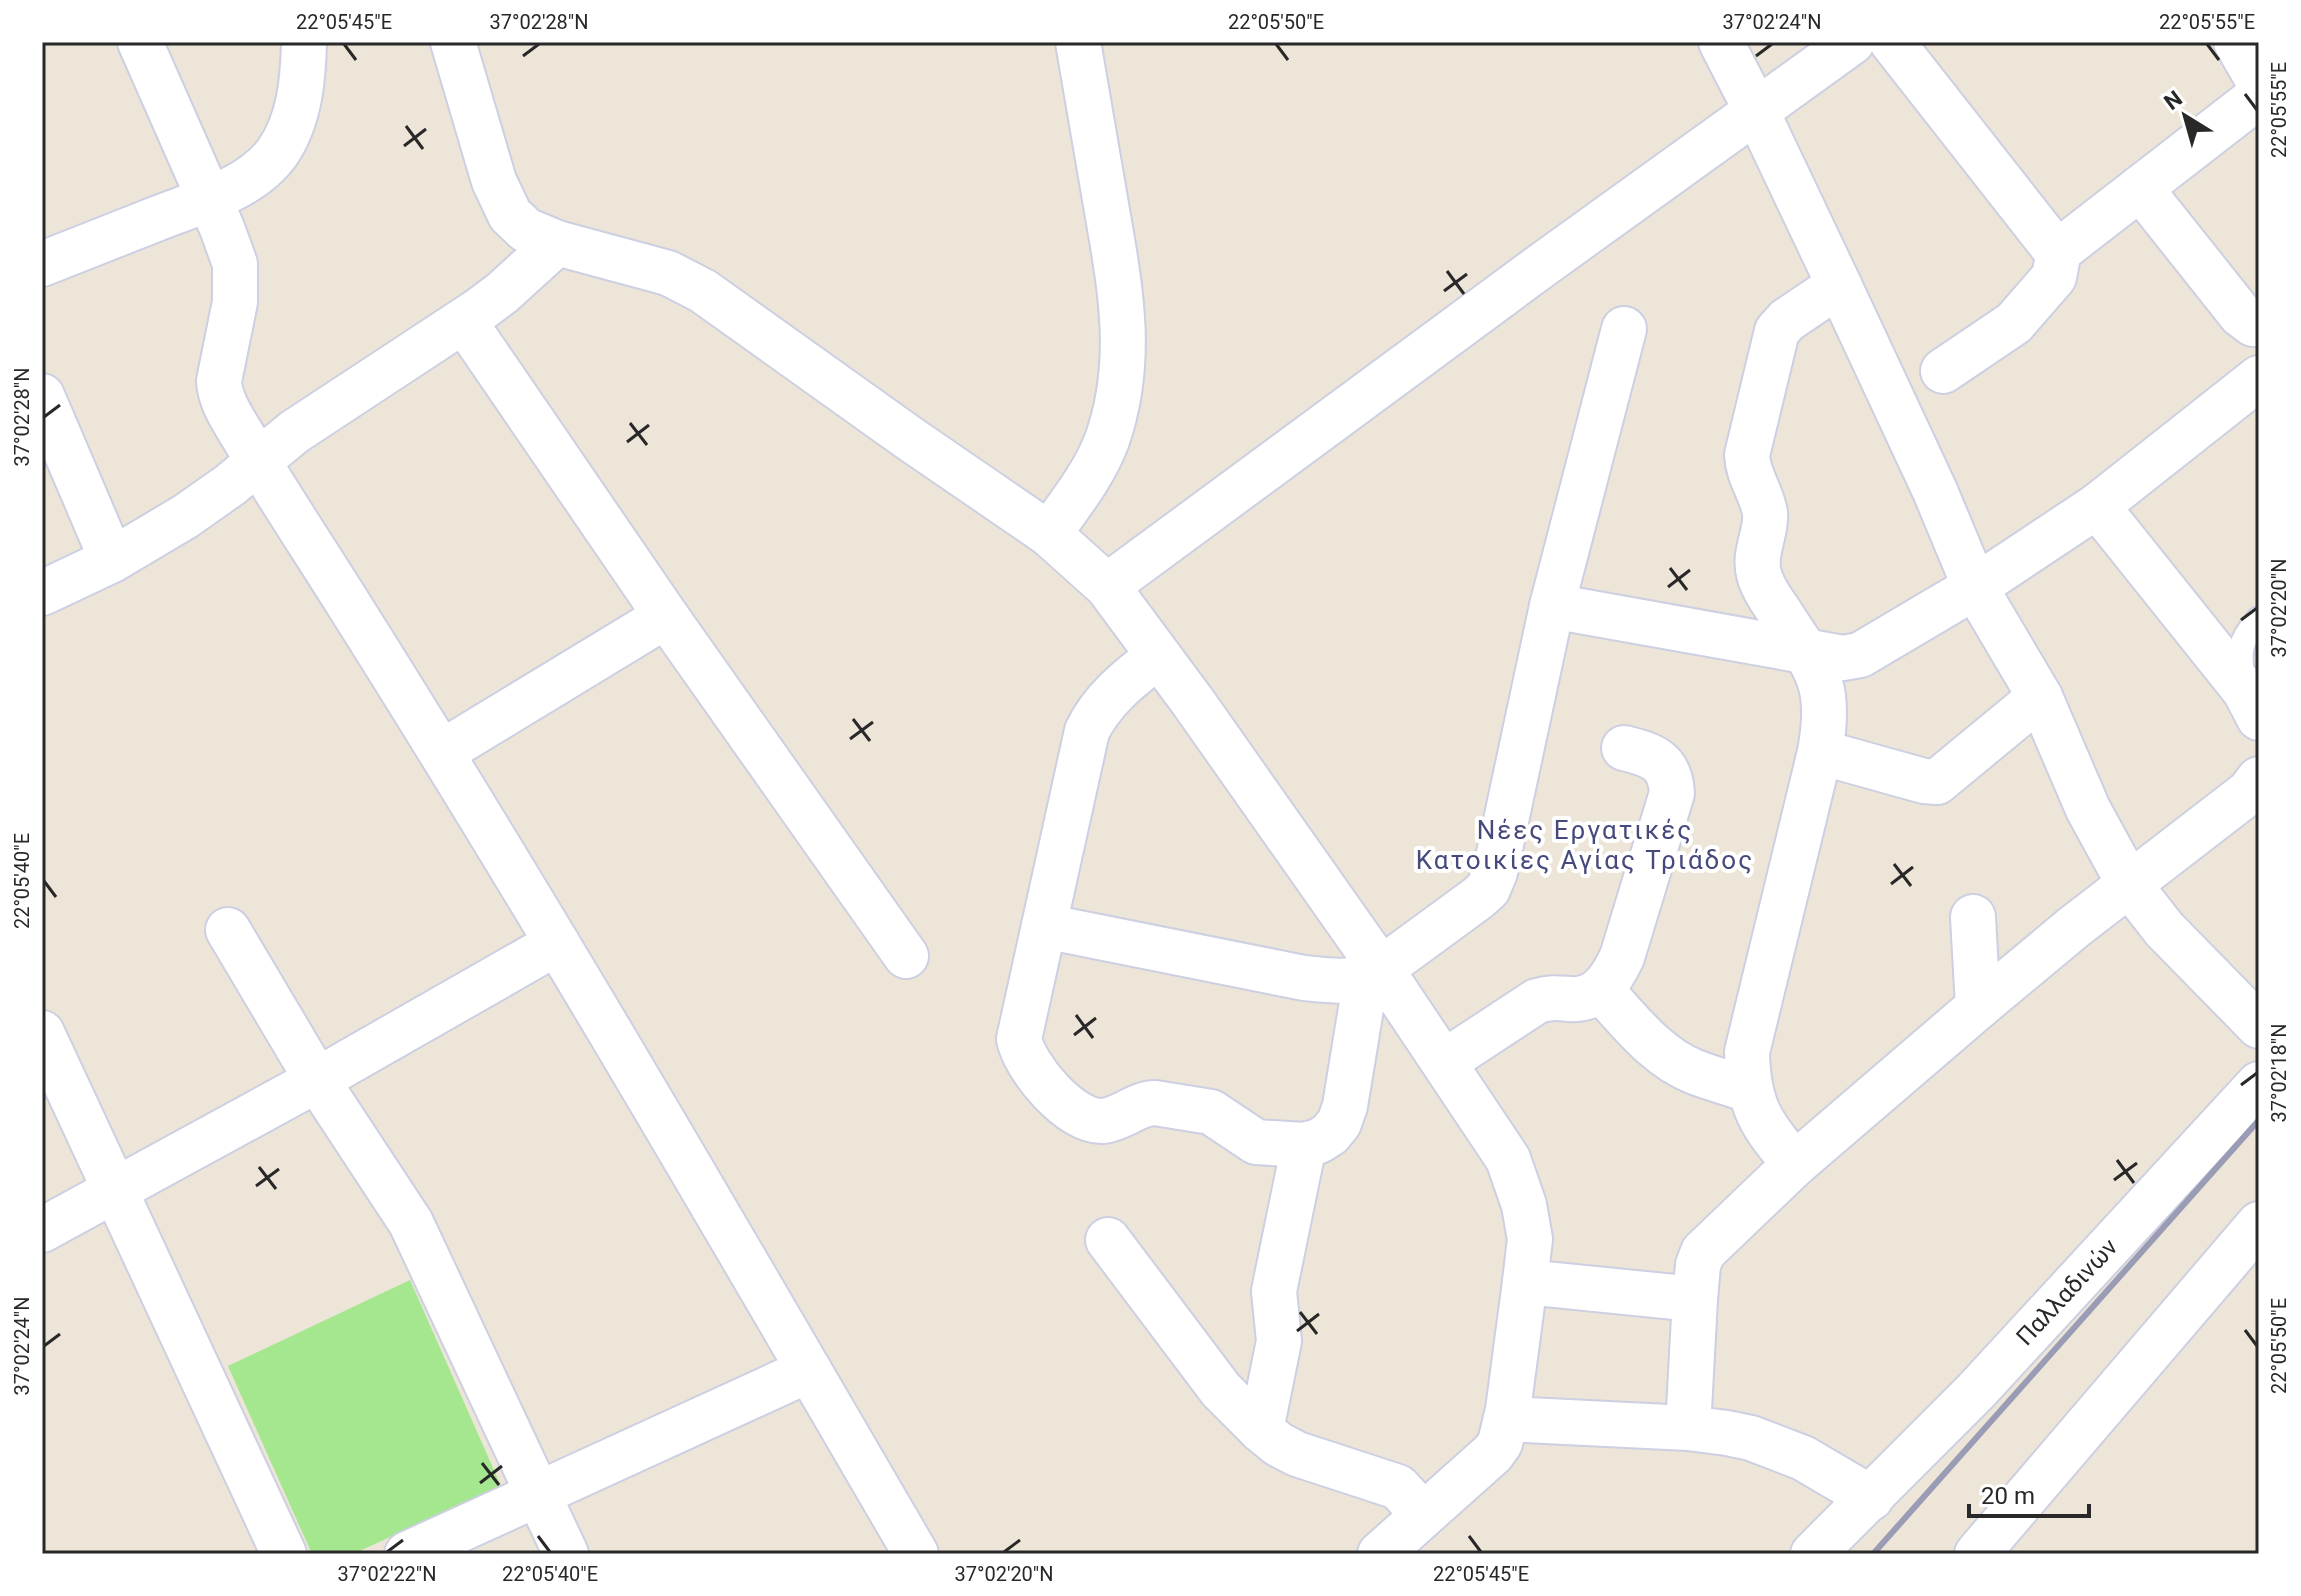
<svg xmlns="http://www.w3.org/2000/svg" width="2301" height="1596" font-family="Roboto,sans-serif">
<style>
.green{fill:#a4e78f}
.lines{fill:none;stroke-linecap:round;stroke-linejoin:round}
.lane-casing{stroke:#cdcfe2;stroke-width:28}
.street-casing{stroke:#cdcfe2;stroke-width:48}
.lane{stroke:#fff;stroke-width:24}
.street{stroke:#fff;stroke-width:44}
.rail{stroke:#9a9bb4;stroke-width:6}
.ticks{fill:none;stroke:#282828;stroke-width:3}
.labels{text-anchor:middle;stroke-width:8;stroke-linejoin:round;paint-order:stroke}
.street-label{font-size:24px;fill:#282828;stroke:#fff}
.neighbourhood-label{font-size:26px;letter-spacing:2px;fill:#45497b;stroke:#fff}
.neatline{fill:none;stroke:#282828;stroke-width:3}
.ticks-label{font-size:20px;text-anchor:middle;fill:#282828}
</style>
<rect width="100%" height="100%" fill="#ece5d8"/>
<polygon class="green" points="410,1280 501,1486 353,1554 312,1554 228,1366"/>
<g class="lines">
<defs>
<path id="lane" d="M2243,681C2238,652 2239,641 2259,619"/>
<g id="street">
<path d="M140,42L222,228L235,264V302L219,381C220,403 236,424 247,443C280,498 315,551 349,605C546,917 731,1236 916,1554"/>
<polyline points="453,42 494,181 510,215 526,230 557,243 668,273 703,291 909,438 1049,534 1107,586 1193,702 1381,969 1508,1159 1524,1205 1530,1239 1525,1282 1508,1410 1500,1443 1493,1453 1380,1554"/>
<polyline points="1721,42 1756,110 1839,285 1935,491 1975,587 2040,697 2088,809 2129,884 2164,929 2259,1026"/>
<polyline points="1892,42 2053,247 2059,251 2259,96"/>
<polyline points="2236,42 2259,82"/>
<polyline points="2140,188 2241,315 2253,324 2259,324"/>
<path d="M42,264C80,249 118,234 156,219C196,203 250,190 277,153C300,120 303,80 304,42"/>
<polyline points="464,321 666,616 906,956"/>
<polyline points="1943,371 2014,323 2054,277 2059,251"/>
<polyline points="42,396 112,560"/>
<polyline points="2097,506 2245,691 2259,718"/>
<path d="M1049,534C1070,504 1094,475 1107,440C1136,358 1119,281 1105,199C1096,146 1087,94 1078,42"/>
<polyline points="1107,586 1541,266 1852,42"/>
<polyline points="42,593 112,560 186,516 230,485 294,432 478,311 502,293 557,243"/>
<polyline points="1552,606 1843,658 1860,655 1975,587 2097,506 2259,378"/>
<path d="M1158,656C1130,678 1103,698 1087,731L1019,1039C1025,1068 1071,1123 1103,1121C1122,1119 1137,1103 1155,1103L1211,1112L1256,1142L1304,1145L1319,1141L1330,1134L1339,1123L1345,1106L1366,978"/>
<polyline points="442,752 666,616"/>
<polyline points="1820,752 1924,781 1937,782 2040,697"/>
<polyline points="1973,917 1978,1007"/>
<path d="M1044,926L1304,978C1333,981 1356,985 1381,969L1478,898L1488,889L1495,872L1552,606L1624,329"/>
<polyline points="228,930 317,1080 411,1223 566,1554"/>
<path d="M1601,990C1629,1020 1656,1057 1695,1072C1713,1079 1732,1084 1750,1090"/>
<polyline points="42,1033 284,1554"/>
<path d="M1444,1062L1537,1001C1550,997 1557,998 1570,999C1598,1001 1611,980 1622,957L1672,793C1670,761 1653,755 1624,748"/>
<path d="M1795,1164C1761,1125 1748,1106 1747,1052L1820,752C1833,681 1815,668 1779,611C1771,600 1762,587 1759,574C1753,553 1767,533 1765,513C1762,493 1748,477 1747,455L1777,331L1787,320L1839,285"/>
<polyline points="42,1230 317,1080 557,943"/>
<polyline points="1108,1240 1221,1390 1261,1430 1278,1444 1297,1454 1398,1487 1423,1514"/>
<polyline points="1525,1282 1695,1299 1688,1428"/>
<polyline points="1695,1299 1698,1265 1703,1252 1795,1164 1978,1007 2074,927 2249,792 2259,779"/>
<polyline points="1506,1419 1688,1428 1727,1433 1751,1438 1803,1458 1871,1498"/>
<polyline points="1261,1430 1279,1341 1274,1291 1304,1145"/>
<polyline points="407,1554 809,1370"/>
<polyline points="1813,1554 1976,1391 2259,1084"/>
<polyline points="1977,1554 2259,1224"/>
</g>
</defs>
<use href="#lane" class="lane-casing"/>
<use href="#street" class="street-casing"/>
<use href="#lane" class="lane"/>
<use href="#street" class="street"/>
<polyline class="rail" points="1873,1554 2259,1120"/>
</g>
<path class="ticks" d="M344,44L356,60M1276,44L1288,60M2207,44L2219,60M523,56L539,44M1756,56L1772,44M2245,94L2257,110M406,126L423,149M404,146L426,129M1447,271L1464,294M1444,291L1467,274M44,417L60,405M630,423L647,445M627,442L649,425M1670,568L1687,590M1668,587L1690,570M2241,620L2257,608M853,719L870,741M850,739L873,722M1894,864L1911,886M44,881L56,897M1891,884L1913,867M1076,1015L1093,1038M1074,1035L1096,1018M2241,1085L2257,1073M2117,1160L2134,1183M259,1167L276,1189M2114,1180L2137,1163M256,1186L279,1169M1300,1312L1317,1334M2245,1330L2257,1346M1297,1331L1319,1314M44,1346L60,1334M482,1463L499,1485M480,1483L502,1466M538,1536L550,1552M1469,1536L1481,1552M387,1552L403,1540M1004,1552L1020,1540"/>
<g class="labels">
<g class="street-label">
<text transform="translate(2067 1292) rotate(-47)" y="8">Παλλαδινών</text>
</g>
<g class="neighbourhood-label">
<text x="1585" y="839">Νέες Εργατικές<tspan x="1585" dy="30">Κατοικίες Αγίας Τριάδος</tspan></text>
</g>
</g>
<rect width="2301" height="1596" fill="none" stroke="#ffffff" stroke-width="88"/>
<g transform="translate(2185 116) rotate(323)" stroke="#ffffff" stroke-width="6" paint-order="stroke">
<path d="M0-6L14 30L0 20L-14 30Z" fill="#282828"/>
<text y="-12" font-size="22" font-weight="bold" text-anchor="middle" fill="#282828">N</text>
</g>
<path d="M1969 1504v12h120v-12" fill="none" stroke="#282828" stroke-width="4"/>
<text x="1981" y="1504" font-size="24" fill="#282828" stroke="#ffffff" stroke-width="6" paint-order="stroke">20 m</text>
<rect x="44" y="44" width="2213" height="1508" class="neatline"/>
<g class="ticks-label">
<text x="344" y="29">22°05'45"E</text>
<text x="539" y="29">37°02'28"N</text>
<text x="1276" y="29">22°05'50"E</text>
<text x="1772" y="29">37°02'24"N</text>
<text x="2207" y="29">22°05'55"E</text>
<text transform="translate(2279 110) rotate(-90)" y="7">22°05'55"E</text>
<text transform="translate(22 417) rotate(-90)" y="7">37°02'28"N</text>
<text transform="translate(2279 608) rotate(-90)" y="7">37°02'20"N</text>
<text transform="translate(22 881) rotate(-90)" y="7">22°05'40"E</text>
<text transform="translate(2279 1073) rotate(-90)" y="7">37°02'18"N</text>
<text transform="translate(22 1346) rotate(-90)" y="7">37°02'24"N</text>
<text transform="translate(2279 1346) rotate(-90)" y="7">22°05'50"E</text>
<text x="387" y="1581">37°02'22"N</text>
<text x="550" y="1581">22°05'40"E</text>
<text x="1004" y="1581">37°02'20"N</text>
<text x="1481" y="1581">22°05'45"E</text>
</g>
</svg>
